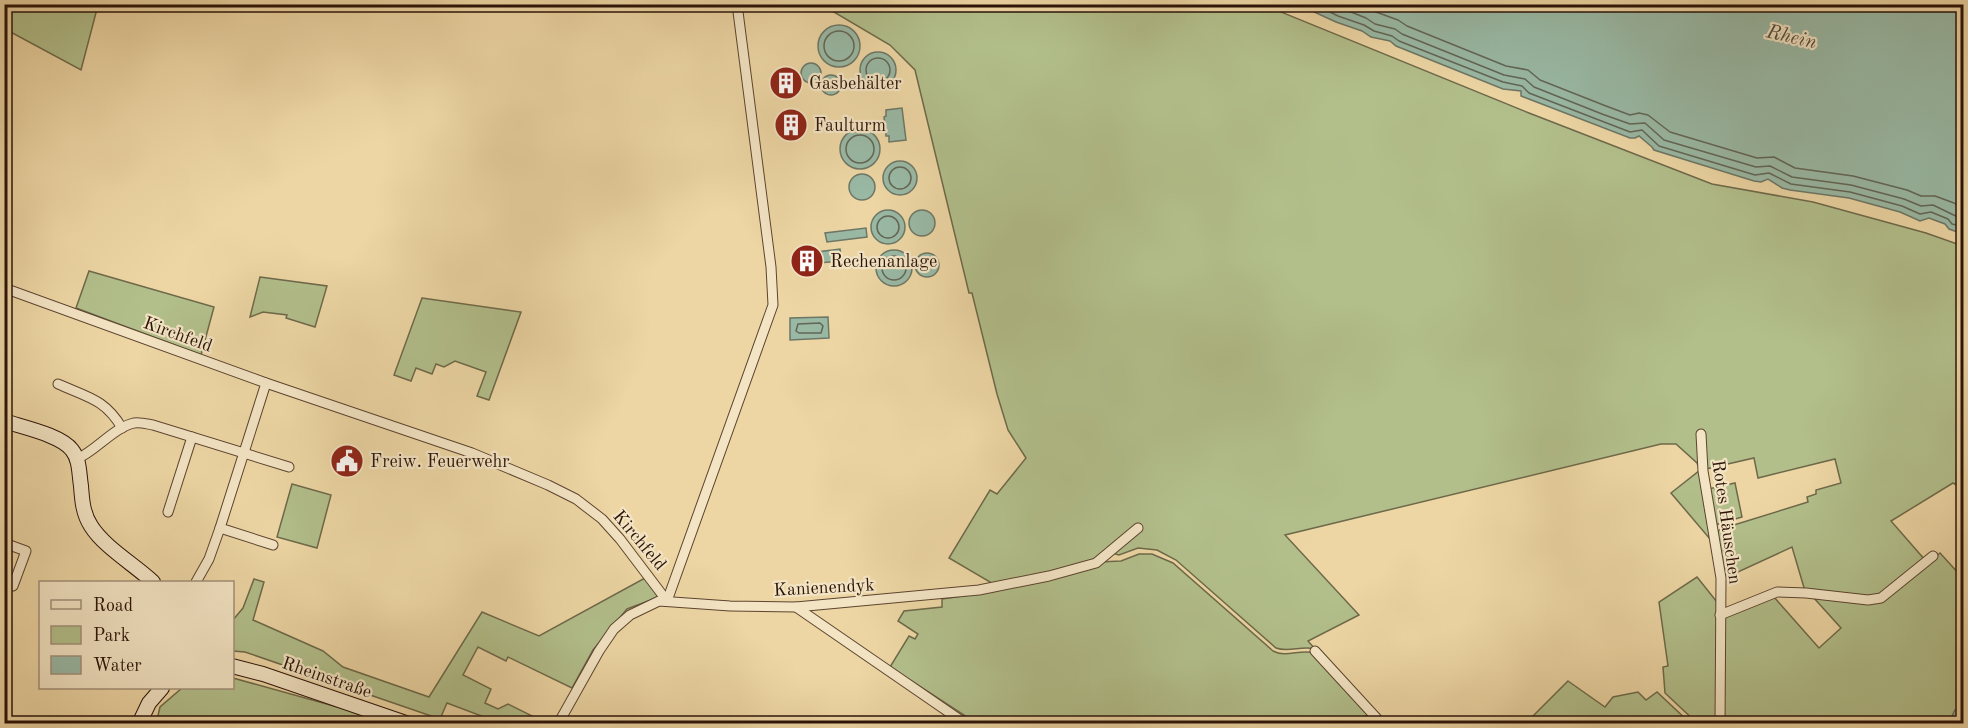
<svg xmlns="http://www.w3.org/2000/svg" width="1968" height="728" font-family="'Old Standard TT',serif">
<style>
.green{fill:#b2bf8b;stroke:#6e694a;stroke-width:1.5}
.water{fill:#99b9a5;stroke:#6d7766;stroke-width:1.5}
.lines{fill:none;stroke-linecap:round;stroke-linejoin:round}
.shore{stroke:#626656;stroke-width:1.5}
.minor-casing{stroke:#5c442f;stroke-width:11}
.secondary-casing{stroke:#2b1308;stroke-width:16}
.minor{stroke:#f3e4c4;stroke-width:9}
.secondary{stroke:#f3e4c4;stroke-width:14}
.labels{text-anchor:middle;stroke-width:4.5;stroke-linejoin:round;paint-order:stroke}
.poi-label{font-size:18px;fill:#2b1308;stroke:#f3e4c4;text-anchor:start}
.street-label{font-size:18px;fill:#2b1308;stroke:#f3e4c4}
.water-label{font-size:20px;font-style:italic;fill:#524d3f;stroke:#f3e4c4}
</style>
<rect width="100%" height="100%" fill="#edd6a4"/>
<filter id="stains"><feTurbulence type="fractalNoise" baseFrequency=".00333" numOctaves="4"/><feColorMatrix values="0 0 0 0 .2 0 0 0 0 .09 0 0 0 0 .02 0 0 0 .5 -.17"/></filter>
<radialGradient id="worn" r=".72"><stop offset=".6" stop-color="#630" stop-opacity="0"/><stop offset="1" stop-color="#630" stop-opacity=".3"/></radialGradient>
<g class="green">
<polygon points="4,5 98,5 81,70 5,29"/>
<path d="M822,5H1264L1529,113L1712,184L1813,202L1926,233L1963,246V489L1953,483L1891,521L1925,560L1876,597L1805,591L1792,547L1725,578L1716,533L1721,529L1808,502L1807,497L1816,494V490L1841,483L1835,459L1758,478L1754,458L1706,469L1699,468L1697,463L1676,444H1661L1285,535L1359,615L1308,641L1315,649C1302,645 1289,653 1276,648L1176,560L1157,550L1138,548L1119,555L1112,553L1092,562L995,585L949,558L990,490L997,494L1026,458L1008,430L997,394L972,293H969L915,70L890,45Z"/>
<polygon points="89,271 214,307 201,355 76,308"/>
<polygon points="260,277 327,286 315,327 286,318 287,315 263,312 250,317"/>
<polygon points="422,298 521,312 489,400 477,396 486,372 455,361 444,367 436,364 432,374 416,368 411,381 394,375"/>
<polygon points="1699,471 1710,539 1671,493"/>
<polygon points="1735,483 1742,517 1715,525 1708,489"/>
<polygon points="292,484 331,495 317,548 277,537"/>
<polygon points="1940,553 1961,576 1963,575 1963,707 1961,706 1955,710 1949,723 1724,724 1725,617 1774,597 1819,648 1841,628 1813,597 1886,598"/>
<path d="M1139,554H1152L1173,563L1273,651C1286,658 1300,649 1314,653L1369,713L1362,720L1366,724L976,723L890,667L909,636L915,639L918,634L898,621L904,611L942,607V599L996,591L1099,562L1121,561Z"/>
<polygon points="1697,577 1717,602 1717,723 1697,723 1665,693 1663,667 1668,666 1659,602"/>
<polygon points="645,578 659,597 627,609 593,650 572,688 508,657 506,661 478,647 463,675 491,689 485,703 498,709 508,704 546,723 500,723 447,703 440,719 245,652 233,651 232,621 243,608 254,579 264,582 253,620 323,651 343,667 429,697 482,612 539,636"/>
<polygon points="233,678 341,708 389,724 156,724 160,707 182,688 232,688"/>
<polygon points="1568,681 1605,707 1613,697 1638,692 1646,700 1657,692 1690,723 1527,722"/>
</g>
<g class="water">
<polygon points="1299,5 1963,5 1963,234 1949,229 1945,224 1929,218 1920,221 1900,212 1849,198 1790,190 1782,188 1768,179 1761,182 1754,181 1654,150 1652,147 1639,136 1635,138 1630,138 1521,96 1521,91 1503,89 1396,46 1390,41 1371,37 1362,31 1336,22"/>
<circle cx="839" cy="46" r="21"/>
<circle cx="878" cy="70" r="18"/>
<circle cx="811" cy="73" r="10"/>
<circle cx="831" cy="85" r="10"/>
<polygon points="902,108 906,140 889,142 889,136 886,136 884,117 886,116 886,110"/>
<circle cx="860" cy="149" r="20"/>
<circle cx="900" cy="178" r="17"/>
<circle cx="862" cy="187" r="13"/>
<circle cx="888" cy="227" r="17"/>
<circle cx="922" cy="223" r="13"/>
<polygon points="866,228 867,237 827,242 825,233"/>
<polygon points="840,249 842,261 818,263 817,252"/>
<circle cx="894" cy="268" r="18"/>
<circle cx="927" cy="265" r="12"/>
<polygon points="828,317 829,338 790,340 790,318"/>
<polygon points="1962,706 1963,707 1963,723 1949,723 1955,710"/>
</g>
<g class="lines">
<g class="shore">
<polyline points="1314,4 1338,16 1364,25 1374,31 1392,36 1399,41 1503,82 1522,86 1529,93 1630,132 1642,130 1659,146 1755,175 1769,173 1791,184 1850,192 1902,206 1920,214 1931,212 1948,219 1952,224 1964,227"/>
<polyline points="1331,4 1366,18 1375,24 1395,29 1402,34 1504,75 1525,79 1534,87 1602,114 1630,124 1645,123 1664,140 1756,167 1770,166 1792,177 1851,185 1904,199 1921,206 1933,205 1964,220"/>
<polyline points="1354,4 1398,20 1407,26 1506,66 1528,70 1540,80 1606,106 1630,115 1639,113 1648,115 1670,132 1757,158 1774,157 1795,168 1853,176 1907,190 1921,196 1935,196 1954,203 1964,210"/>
<circle cx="839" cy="46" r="15"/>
<circle cx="878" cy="70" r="12"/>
<circle cx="860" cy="149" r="14"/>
<circle cx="900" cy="178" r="11"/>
<circle cx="888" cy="227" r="11"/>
<circle cx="894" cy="268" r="12"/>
<polygon points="820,323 823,326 821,333 799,333 796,331 798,324"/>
</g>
<defs>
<g id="minor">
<polyline points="4,288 266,383 472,453 548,485 576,499 602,519 620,539 667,601"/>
<polyline points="266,383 220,528 273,545"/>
<path d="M58,384C87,397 105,399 122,428"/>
<polyline points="1701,434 1703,471 1721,578 1720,724"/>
<path d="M77,459C97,450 113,428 134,423C140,422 147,424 153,425L289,467"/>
<polyline points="168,512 192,437"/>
<polyline points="4,543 26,551 13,586"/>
<polyline points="196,582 209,559 220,528"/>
<polyline points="667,601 773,305 771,267 737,4"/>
<polyline points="796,607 966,724"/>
<polyline points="1720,615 1777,592 1806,593 1868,600 1881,598 1933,556"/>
<polyline points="1315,651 1382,724"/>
<polyline points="558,724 599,651 614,629 630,615 659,601 730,606 796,607 979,590 1049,576 1096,563 1138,528"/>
</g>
<g id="secondary">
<path d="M4,421C22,427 61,435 72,450C80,460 79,474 81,486C82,500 83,514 91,526C104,547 135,565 153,582"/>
<polyline points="232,666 263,674 409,724"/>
<polyline points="139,724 149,703 162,688"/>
</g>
</defs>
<use href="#minor" class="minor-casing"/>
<use href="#secondary" class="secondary-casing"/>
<use href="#minor" class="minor"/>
<use href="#secondary" class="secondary"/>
</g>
<defs>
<symbol id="building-disc" viewBox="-11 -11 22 22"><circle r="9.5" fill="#8f2418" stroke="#f3e4c4"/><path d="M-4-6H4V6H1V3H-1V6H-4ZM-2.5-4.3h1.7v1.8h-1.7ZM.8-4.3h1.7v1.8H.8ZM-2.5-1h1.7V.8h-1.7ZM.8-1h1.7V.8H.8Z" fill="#fff"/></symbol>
<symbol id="civic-disc" viewBox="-11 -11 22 22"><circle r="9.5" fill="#8f2418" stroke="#f3e4c4"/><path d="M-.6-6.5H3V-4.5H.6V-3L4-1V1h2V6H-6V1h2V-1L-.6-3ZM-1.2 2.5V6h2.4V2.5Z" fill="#fff"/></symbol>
</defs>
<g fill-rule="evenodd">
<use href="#building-disc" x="767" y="64" width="38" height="38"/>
<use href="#building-disc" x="772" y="106" width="38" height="38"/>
<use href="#building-disc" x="788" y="242" width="38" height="38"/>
<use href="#civic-disc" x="328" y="442" width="38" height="38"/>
</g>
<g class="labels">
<g class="poi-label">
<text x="809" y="89">Gasbehälter</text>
<text x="814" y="131">Faulturm</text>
<text x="830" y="267">Rechenanlage</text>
<text x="370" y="467">Freiw. Feuerwehr</text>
</g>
<g class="street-label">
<text transform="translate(178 334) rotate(20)" y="6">Kirchfeld</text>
<text transform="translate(1727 522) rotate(82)" y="6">Rotes Häuschen</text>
<text transform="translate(640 540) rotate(50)" y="6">Kirchfeld</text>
<text transform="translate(824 587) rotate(-3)" y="6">Kanienendyk</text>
<text transform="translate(327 677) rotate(19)" y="6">Rheinstraße</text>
</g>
<g class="water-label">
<text transform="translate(1792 36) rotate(13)" y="7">Rhein</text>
</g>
</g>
<rect width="1968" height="728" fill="none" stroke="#edd6a4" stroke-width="24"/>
<rect x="6" y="6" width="1956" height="716" fill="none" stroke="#2b1308" stroke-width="3"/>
<rect x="12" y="12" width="1944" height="704" fill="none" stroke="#2b1308" stroke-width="1.5"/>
<rect x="39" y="581" width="195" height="108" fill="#f3e4c4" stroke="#a39079" stroke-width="1.5"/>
<rect x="51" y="600" width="30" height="9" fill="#f3e4c4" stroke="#a39079" stroke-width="1.5"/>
<text x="93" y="611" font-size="18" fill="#2b1308">Road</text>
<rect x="51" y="626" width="30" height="18" fill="#b2bf8b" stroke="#a39079" stroke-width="1.5"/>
<text x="93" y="641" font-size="18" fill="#2b1308">Park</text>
<rect x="51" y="656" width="30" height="18" fill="#99b9a5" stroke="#a39079" stroke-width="1.5"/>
<text x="93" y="671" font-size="18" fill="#2b1308">Water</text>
<rect width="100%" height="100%" filter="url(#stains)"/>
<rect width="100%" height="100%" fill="url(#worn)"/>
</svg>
